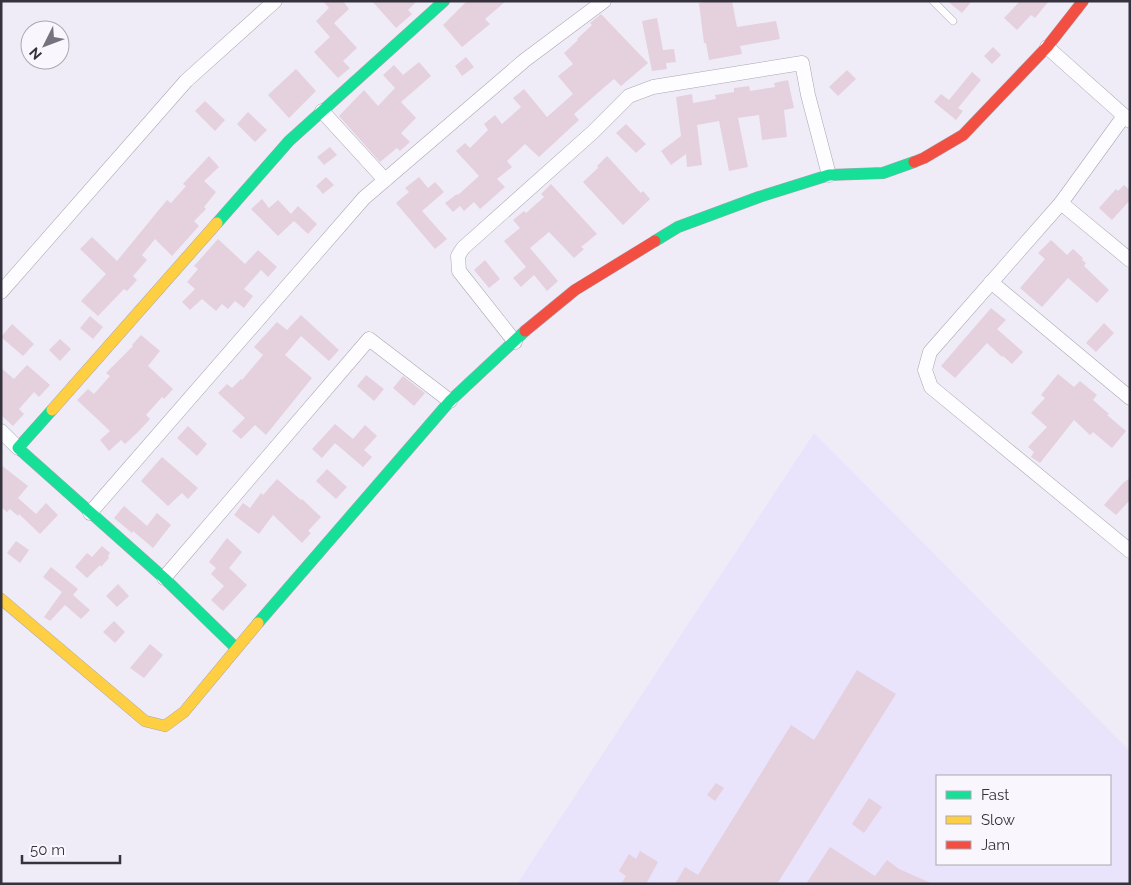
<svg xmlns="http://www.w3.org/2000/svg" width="1131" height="885" font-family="Raleway,sans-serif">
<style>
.built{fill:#eae3fc;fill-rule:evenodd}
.building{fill:#e5d0de}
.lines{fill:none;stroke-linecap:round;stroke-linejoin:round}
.lane-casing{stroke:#aaa7b1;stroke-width:8}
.street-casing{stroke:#aaa7b1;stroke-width:15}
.fast-casing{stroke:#aaa7b1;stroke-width:12}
.slow-casing{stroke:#aaa7b1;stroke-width:12}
.jam-casing{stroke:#aaa7b1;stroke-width:12}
.lane{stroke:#fdfcfe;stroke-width:7}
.street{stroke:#fdfcfe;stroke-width:14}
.fast{stroke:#16e098;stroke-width:11}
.slow{stroke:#ffcf43;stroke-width:11}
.jam{stroke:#f24e42;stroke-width:11}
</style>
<rect width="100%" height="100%" fill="#efecf8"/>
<path class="built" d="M814,433L1130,751V884H517ZM937,776H1110V864H937Z"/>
<g class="building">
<polygon points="323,1 343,1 349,9 334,23 357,48 343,61 350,68 338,78 314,52 330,37 316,21 329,8"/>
<polygon points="372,1 417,1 408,10 412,14 396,28"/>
<polygon points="467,1 506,1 485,19 490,24 462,47 443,25"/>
<polygon points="709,1 732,1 737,27 776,21 780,39 740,46 742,54 709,60 706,43 704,43 699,3"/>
<polygon points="947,1 972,1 962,13"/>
<polygon points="1020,1 1049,1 1035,18 1031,15 1017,30 1004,18"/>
<polygon points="601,14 648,63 621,86 614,79 600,91 574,114 579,120 539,157 525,144 507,161 512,167 497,179 505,187 480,209 474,202 464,211 460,206 453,212 445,203 457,194 458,195 479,176 456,151 465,143 470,148 488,130 484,124 495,115 502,124 521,107 513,98 524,89 547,117 573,94 558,76 573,64 564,53 578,40 577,39 592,25 590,23"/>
<polygon points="657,18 663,50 674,49 676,62 666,63 667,69 652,71 642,21"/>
<polygon points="993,47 1001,55 992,64 984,56"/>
<polygon points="466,57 474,67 462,76 455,66"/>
<polygon points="419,62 431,76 401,102 416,118 401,133 410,142 400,151 397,148 380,162 339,116 364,90 378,106 395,88 383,75 394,65 403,75"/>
<polygon points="296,69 316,91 289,118 268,95"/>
<polygon points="847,70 856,79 838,96 829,87"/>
<polygon points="972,72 981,80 958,108 963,111 956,120 934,102 941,94 949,100"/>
<polygon points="788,80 794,108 784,110 787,137 762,140 759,115 738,118 748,167 729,171 719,121 697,125 702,165 687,167 686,154 671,165 661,151 681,136 676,97 692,94 693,103 716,99 715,95 734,92 734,88 749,86 750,91 775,87 774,83"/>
<polygon points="205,101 225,120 215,131 195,111"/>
<polygon points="248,112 267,130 255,142 237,124"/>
<polygon points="626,124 646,144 636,153 616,133"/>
<polygon points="330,147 337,155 324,165 317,157"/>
<polygon points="209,156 219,167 204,181 216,192 204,207 206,209 194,221 199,226 172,256 155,239 142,255 147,260 133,276 137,280 127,291 124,289 98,316 81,301 106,274 80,249 92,237 117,261 167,200 171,203 186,186 183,184"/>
<polygon points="607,156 641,193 643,191 650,199 623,225 583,182 598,168 597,166"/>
<polygon points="326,177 334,185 323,194 316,186"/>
<polygon points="419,177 428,188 435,182 444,192 422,211 447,239 435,249 396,203 409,192 405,188"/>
<polygon points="551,184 597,234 581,247 584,249 574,258 549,232 530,248 558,281 547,291 534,275 521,287 513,278 526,267 504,241 520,228 513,220 524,211 526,213 544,197 541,194"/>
<polygon points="1124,185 1130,190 1130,200 1112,220 1099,208 1116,189 1118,191"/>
<polygon points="262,199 269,208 278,200 291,214 298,206 317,224 308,234 294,221 278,236 251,209"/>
<polygon points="218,239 245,264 258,250 277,267 268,277 261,270 244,289 253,296 244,308 235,301 228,309 222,304 216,311 202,299 190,310 182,302 195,289 187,282 198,269 194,266"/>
<polygon points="1051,240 1067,255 1073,249 1083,258 1082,260 1086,263 1084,266 1109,290 1097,303 1068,278 1042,307 1020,288 1045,259 1038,253"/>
<polygon points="485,260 500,279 489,288 474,270"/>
<polygon points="991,308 1006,320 997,329 1023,352 1012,364 1003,356 1002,357 987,343 955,378 941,366"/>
<polygon points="301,315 339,350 329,361 301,336 285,355 312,378 266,435 255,425 241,439 232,431 245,418 218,393 227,384 232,388 241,379 242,380 263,355 254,347 277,322 287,330"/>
<polygon points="90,316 103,327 93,339 80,328"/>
<polygon points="1104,323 1114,333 1096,352 1086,343"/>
<polygon points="12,324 34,344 23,356 1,337"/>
<polygon points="141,335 160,351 148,366 173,389 164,399 162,397 146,415 150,419 138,432 125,444 121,440 109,451 100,440 110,431 77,400 88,389 94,394 110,376 106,373 133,346 132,345"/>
<polygon points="60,339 71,349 60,361 49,350"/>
<polygon points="27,365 50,385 39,397 34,392 19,409 24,414 13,426 1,415 1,368 14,379"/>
<polygon points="1058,374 1074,387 1080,381 1097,395 1093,400 1109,414 1107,415 1126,431 1112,448 1093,432 1090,435 1074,420 1040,463 1031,457 1034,452 1028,447 1047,427 1031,413 1045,398 1041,395"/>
<polygon points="366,375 384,389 374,401 357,386"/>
<polygon points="403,376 425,393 414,406 393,388"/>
<polygon points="335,424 353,439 365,425 377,436 364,450 372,457 363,467 335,443 322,458 312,449"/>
<polygon points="188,426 207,444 197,456 177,438"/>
<polygon points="162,457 198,488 188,499 182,493 168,506 141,481"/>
<polygon points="1,465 28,486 18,498 36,514 46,503 58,515 40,534 19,514 18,516 10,509 7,512 1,507"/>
<polygon points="327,469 347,487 336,499 316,481"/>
<polygon points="1130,478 1130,500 1116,515 1104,505 1123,483"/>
<polygon points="277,479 301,500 302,499 321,517 308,531 311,533 302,543 273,515 259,534 234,515 243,503 250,508 261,493 263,495"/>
<polygon points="124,506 147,526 157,513 171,525 153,548 133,531 132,533 114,518"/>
<polygon points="227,538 242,552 229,568 247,585 223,611 211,600 224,586 211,574 216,568 209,562"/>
<polygon points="16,541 29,550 20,563 7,553"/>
<polygon points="102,546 110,553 108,556 109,558 101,567 100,565 87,578 75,567 87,553 92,557"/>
<polygon points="51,567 78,589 73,595 90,610 81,619 65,605 50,621 44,617 62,592 43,577"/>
<polygon points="118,584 129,596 117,607 106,596"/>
<polygon points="114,621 125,632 115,643 103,632"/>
<polygon points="150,644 163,655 144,678 130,668"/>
<polygon points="857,670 896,694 777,884 675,884 685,867 698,875 791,725 814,740"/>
<polygon points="716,783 724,788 715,801 707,795"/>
<polygon points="869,798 882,807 864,833 852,824"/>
<polygon points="830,847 875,876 887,860 899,869 933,884 806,884"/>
<polygon points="640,851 658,862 646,884 621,884 626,876 619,871 629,854 636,859"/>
</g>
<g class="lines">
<defs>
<polyline id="lane" points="933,1 953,21"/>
<g id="street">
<polyline points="1047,47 1130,121"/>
<polyline points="322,111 385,180"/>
<polyline points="1124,116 1061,203 1130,260"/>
<polyline points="1061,203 930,352 925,370 931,387 1130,551"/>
<polyline points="991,282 1130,398"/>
<polyline points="1,292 186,81 275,1"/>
<polyline points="515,342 459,271 458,256 463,248 593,132 629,96 653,87 802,63 808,95 829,175"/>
<polyline points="1,431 18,448"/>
<polyline points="90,513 364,198 525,60 604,1"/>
<polyline points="164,578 369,339 450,401"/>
</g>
<g id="fast">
<polyline points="217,223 289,141 444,1"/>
<polyline points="655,241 678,227 759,197 829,175 883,173 914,162"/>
<polyline points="52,410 18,448 164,578 236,648"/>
<polyline points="258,623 450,401 525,331"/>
</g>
<g id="slow">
<polyline points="52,410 217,223"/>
<polyline points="1,599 145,721 165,726 184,712 258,623"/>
</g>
<g id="jam">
<polyline points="914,162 924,158 963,135 1047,47 1083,1"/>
<polyline points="525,331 575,290 655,241"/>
</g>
</defs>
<use href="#lane" class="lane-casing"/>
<use href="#street" class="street-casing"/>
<use href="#fast" class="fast-casing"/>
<use href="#slow" class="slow-casing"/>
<use href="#jam" class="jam-casing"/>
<use href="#lane" class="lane"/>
<use href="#street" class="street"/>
<use href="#fast" class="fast"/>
<use href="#slow" class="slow"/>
<use href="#jam" class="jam"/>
</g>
<rect width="1131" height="885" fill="none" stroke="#35323d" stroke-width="5"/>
<rect x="936" y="775" width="175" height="90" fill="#f9f7fd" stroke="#aba8b0"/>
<rect x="946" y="791" width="25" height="8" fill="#16e098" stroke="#aba8b0"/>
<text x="981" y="800" font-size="15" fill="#35323d">Fast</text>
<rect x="946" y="816" width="25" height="8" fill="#ffcf43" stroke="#aba8b0"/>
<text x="981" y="825" font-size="15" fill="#35323d">Slow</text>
<rect x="946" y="841" width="25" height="8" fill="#f24e42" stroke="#aba8b0"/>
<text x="981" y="850" font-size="15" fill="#35323d">Jam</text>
<g transform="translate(45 45) rotate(228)"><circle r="24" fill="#f9f7fd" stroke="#aba8b0"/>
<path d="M0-4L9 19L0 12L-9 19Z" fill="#76737e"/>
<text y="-8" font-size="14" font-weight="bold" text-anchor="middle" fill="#35323d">N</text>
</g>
<path d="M22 855v8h98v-8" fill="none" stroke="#35323d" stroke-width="2.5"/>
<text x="30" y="855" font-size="15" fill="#35323d" stroke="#f9f7fd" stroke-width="4" paint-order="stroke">50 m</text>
</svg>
